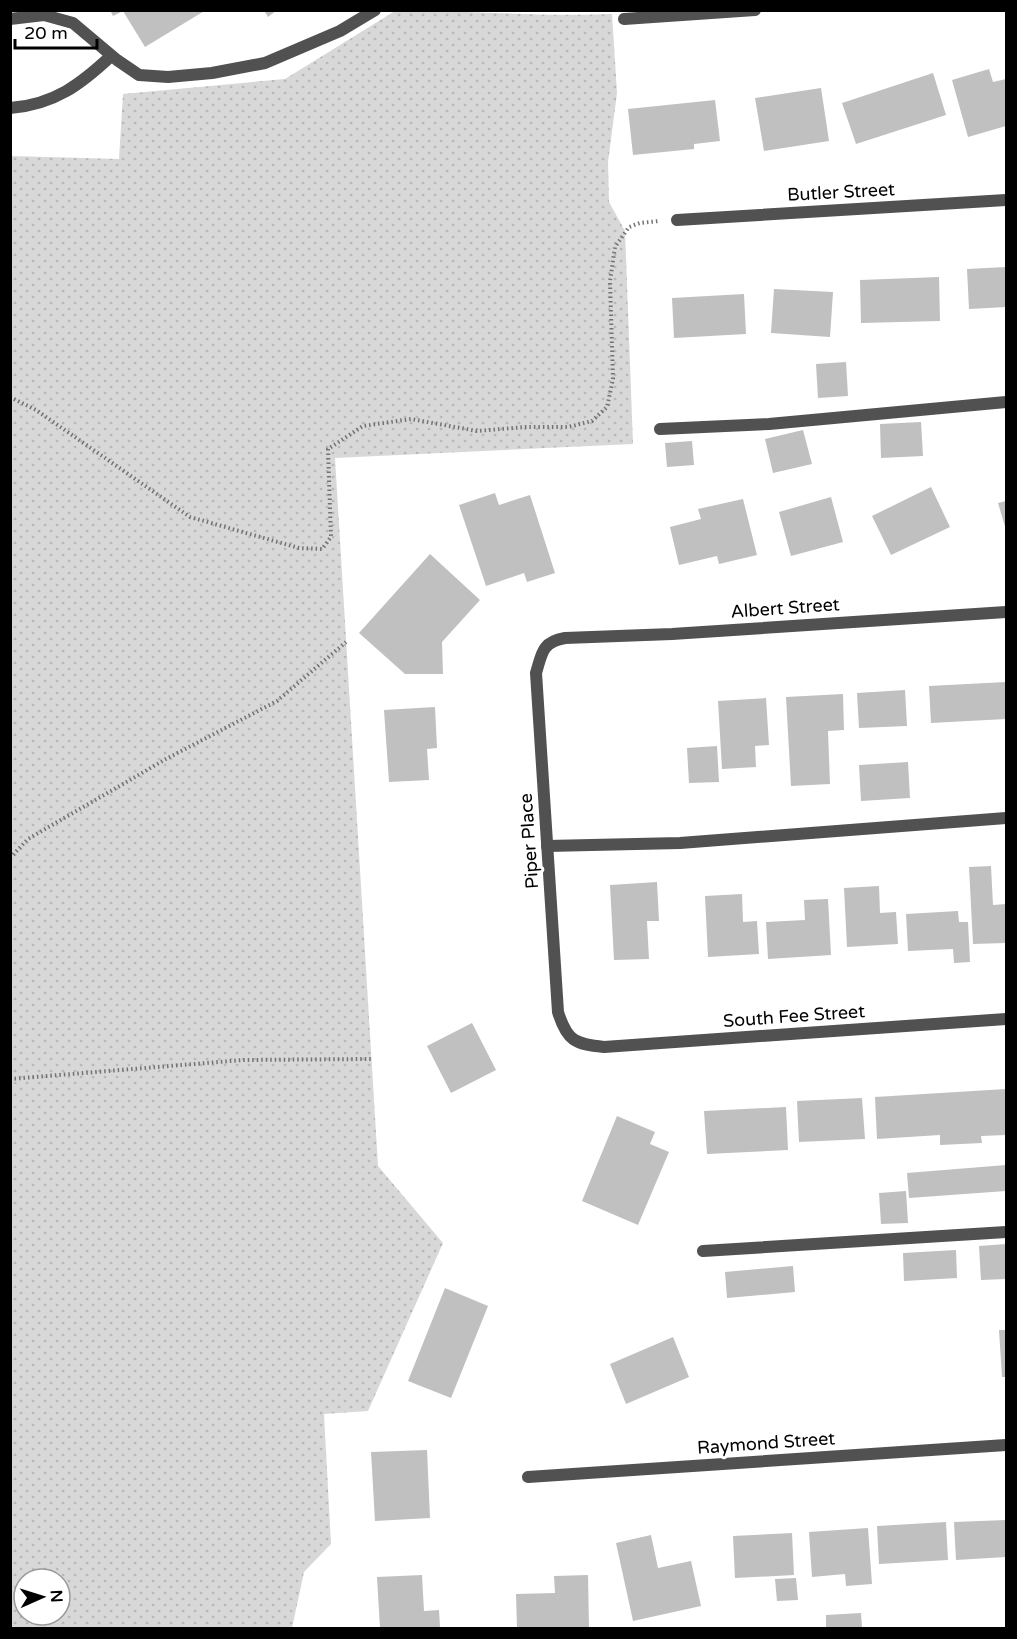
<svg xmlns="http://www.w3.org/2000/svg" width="1017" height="1639" font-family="'Varela Round',sans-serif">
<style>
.park{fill:url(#park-dots);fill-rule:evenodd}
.building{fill:#c0c0c0}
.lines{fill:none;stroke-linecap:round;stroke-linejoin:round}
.path{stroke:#737373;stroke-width:4;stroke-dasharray:1.5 3;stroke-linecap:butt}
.lane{stroke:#515151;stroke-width:12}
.street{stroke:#515151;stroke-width:12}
.labels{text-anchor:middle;stroke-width:6;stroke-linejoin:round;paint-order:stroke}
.street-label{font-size:18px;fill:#000;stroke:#fff}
</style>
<defs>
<pattern id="park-dots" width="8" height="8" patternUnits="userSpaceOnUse" patternTransform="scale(1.5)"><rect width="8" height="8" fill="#d8d8d8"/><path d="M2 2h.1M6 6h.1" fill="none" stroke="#b8b8b8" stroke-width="1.8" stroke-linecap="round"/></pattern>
</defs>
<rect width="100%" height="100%" fill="#fff"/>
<path class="park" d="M395,11C468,10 540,17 612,14L617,93L608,162L609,202L625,231L633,444L335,458L378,1166L443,1243L368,1411L324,1414L331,1544L304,1572L292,1628H11V156L119,159L123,94L285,79ZM24,1579H60V1615H24Z"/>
<g class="building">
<polygon points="110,10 206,10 145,47 123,11 113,16"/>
<polygon points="264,10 277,10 268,17"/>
<polygon points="989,69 993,82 1006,79 1006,126 968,137 952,80"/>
<polygon points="933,73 946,115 856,144 842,103"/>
<polygon points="821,88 829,141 764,151 755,98"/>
<polygon points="715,100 720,141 694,144 694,149 633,155 628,109"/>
<polygon points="1006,267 1006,307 969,309 967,269"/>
<polygon points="939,277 940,321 861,323 860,280"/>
<polygon points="774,289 833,292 830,337 771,333"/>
<polygon points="744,294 746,334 674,338 672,298"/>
<polygon points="846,362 848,396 818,398 816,364"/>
<polygon points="921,422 923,456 881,458 880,424"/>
<polygon points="803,430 812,464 773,473 765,439"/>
<polygon points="692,441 694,465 667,467 665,443"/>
<polygon points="931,487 950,527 891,555 872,516"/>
<polygon points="495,493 499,505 530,495 555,573 527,582 524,573 486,586 459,505"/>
<polygon points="831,497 843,542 791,556 779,512"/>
<polygon points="743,499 757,555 719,564 717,556 679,565 670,527 701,519 698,509"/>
<polygon points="1006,501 1006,530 998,503"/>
<polygon points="430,554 480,600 442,642 443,674 405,674 359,633"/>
<polygon points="1006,682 1006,719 931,723 929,686"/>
<polygon points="905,690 907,726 859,728 857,693"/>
<polygon points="843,694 844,730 828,731 830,784 791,786 786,697"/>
<polygon points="766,698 769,745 755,746 756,767 722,769 718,701"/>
<polygon points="435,707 437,748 427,749 429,780 389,782 384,710"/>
<polygon points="717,746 719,782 689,783 687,748"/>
<polygon points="908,762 910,798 861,801 859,765"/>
<polygon points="991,866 993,905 1006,904 1006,943 973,944 969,867"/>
<polygon points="657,882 659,921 647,921 649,959 614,960 610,885"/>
<polygon points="879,886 880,913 896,912 898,944 847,947 844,888"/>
<polygon points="742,894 743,922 757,921 759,954 708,957 705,896"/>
<polygon points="828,899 831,955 768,959 766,922 805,920 804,900"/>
<polygon points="958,911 959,922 968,922 970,962 954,963 953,949 908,951 906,914"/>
<polygon points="472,1023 496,1070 451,1093 427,1046"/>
<polygon points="1006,1089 1006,1135 981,1136 982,1143 940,1145 940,1135 877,1139 875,1097"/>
<polygon points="862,1098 865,1139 799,1142 797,1101"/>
<polygon points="786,1107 788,1150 707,1154 704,1111"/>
<polygon points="617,1116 655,1132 650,1144 669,1152 638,1225 582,1201"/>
<polygon points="1006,1165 1006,1191 909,1198 907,1173"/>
<polygon points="906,1191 908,1223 881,1224 879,1193"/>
<polygon points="1006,1244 1006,1279 981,1280 979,1246"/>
<polygon points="956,1250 957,1278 904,1281 903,1253"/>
<polygon points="793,1266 795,1292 727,1298 725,1272"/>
<polygon points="445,1288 488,1306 451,1398 408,1381"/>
<polygon points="999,1330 1006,1330 1006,1377 1002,1377"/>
<polygon points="673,1337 689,1377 626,1404 610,1364"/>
<polygon points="427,1450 430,1518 375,1521 371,1452"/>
<polygon points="1006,1520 1006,1557 956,1560 954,1522"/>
<polygon points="946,1522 948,1560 879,1564 877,1526"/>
<polygon points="868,1528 872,1584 846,1586 845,1574 812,1577 809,1532"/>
<polygon points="792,1533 794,1575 735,1578 733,1536"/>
<polygon points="651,1535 658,1568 691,1561 701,1606 633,1621 616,1543"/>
<polygon points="422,1575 424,1611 439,1610 440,1627 380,1628 377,1577"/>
<polygon points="588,1575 589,1628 517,1628 516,1594 555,1593 554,1576"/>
<polygon points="796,1578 798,1600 777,1601 775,1579"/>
<polygon points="861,1613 862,1628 826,1628 826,1615"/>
</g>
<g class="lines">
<g class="path">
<polyline points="10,397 36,410 190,517 299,548 322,549 331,537 328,449 363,426 411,419 477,431 525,427 568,427 592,421 607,407 613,379 610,281 615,247 629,227 640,223 659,221"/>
<polyline points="10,858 28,839 166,759 277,701 346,642"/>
<polyline points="10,1079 243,1060 371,1059"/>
</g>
<g class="lane">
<polyline points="10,19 44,15 73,23 117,60 139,75 168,77 212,73 265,63 340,31 375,10"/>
<polyline points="624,19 755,10"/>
<path d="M10,108C54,105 81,84 111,56"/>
<polyline points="660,429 769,424 1006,402"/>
<polyline points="547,846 680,843 1006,818"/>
<polyline points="703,1251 1006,1232"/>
</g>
<g class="street">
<polyline points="677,220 1006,200"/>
<path d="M1006,612L672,634L565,638C542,642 542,653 536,673L558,1012C567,1041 575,1044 604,1047L1006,1019"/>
<polyline points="528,1477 1006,1445"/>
</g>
</g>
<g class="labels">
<g class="street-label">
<text transform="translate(841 192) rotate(-3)" y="6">Butler Street</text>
<text transform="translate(785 608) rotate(-4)" y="6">Albert Street</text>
<text transform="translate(529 841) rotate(-94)" y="6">Piper Place</text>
<text transform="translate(794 1016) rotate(-4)" y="6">South Fee Street</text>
<text transform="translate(766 1443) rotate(-4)" y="6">Raymond Street</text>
</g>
</g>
<rect width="1017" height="1639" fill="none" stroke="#000000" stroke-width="24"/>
<g transform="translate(42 1597) rotate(87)"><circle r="28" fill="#ffffff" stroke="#999999" stroke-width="1.5"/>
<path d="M0-4.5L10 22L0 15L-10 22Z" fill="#000000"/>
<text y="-9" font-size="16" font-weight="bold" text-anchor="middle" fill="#000000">N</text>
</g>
<path d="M15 39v9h82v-9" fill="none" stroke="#000000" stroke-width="3"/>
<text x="24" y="39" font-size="18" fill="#000000" stroke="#ffffff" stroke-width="4.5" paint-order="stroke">20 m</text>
</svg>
